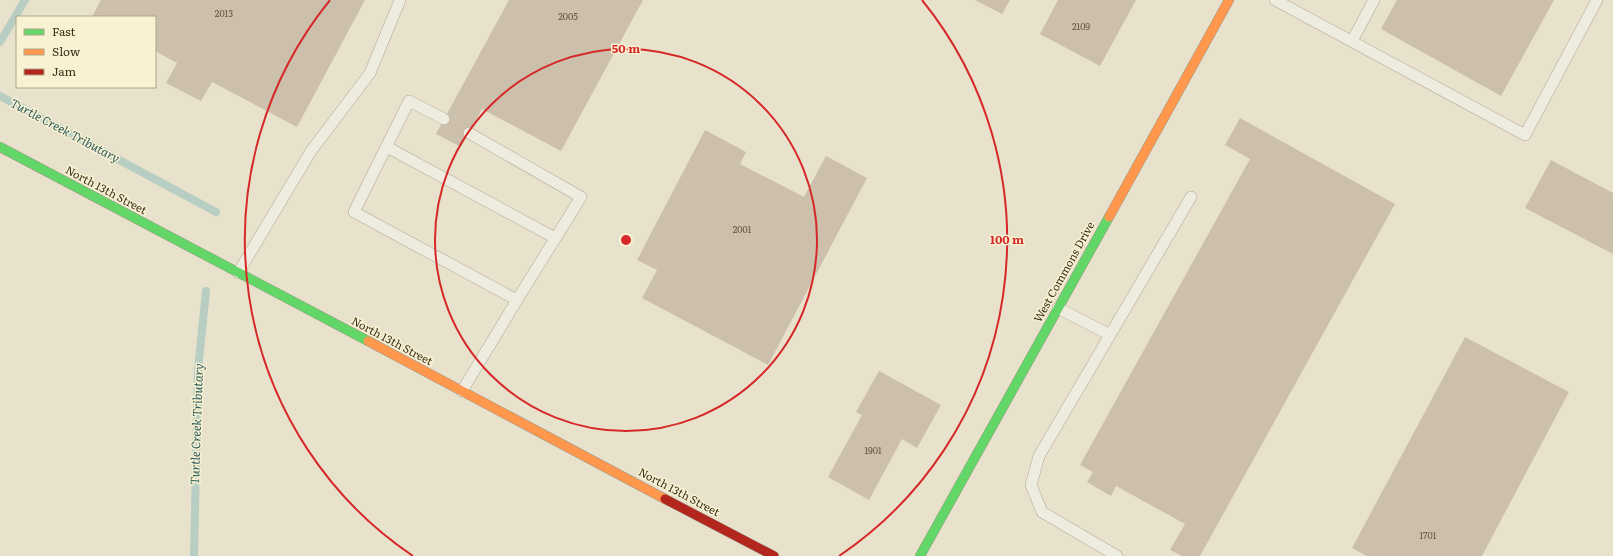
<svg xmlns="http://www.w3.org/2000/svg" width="1613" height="556" font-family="Literata,serif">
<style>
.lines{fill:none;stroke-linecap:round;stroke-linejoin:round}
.stream{stroke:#b8cec2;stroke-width:8}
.building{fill:#ccc0ad}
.lane-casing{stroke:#ada695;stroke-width:12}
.fast-casing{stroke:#9c9686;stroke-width:10}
.slow-casing{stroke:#9c9686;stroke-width:10}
.jam-casing{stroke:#9c9686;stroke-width:10}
.lane{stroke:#eeebdf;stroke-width:11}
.fast{stroke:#63d668;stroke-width:9}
.slow{stroke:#ff974d;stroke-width:9}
.jam{stroke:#b3261e;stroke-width:9}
.ring{fill:none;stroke:#d62828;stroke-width:2}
.labels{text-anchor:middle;stroke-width:3;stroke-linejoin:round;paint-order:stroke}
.number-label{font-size:9px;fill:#605340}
.street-label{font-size:11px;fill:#3c2f1c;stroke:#f9f2d2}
.water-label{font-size:12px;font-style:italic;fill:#2a5b5e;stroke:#f9f2d2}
.centre{fill:#d62828;stroke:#f9f2d2;stroke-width:2}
.ring-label{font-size:12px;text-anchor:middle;font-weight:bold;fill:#d62828;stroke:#f9f2d2;stroke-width:3;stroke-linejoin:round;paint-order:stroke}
</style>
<rect width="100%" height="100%" fill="#e8e2cc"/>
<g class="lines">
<g class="stream">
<polyline points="0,42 25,0"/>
<polyline points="0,96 216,212"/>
<polyline points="194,556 198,370 206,291"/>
</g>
</g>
<g class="building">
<polygon points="101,0 365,0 297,127 212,82 201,101 166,83 177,63 155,51 155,17 92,17"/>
<polygon points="509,0 643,0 561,151 482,109 461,147 436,134"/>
<polygon points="975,0 1010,0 1002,14"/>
<polygon points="1058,0 1136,0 1100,66 1040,34"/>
<polygon points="1397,0 1554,0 1501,96 1381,29"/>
<polygon points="1240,118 1395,204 1200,556 1182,556 1170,550 1185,524 1116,486 1111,496 1087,482 1093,472 1080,465 1250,159 1225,145"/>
<polygon points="705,130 746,152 740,164 804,197 826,156 867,178 768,365 642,298 657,270 637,260"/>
<polygon points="1551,160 1613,193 1613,254 1525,208"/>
<polygon points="1465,337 1569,392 1482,556 1367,556 1352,548"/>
<polygon points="879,371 941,405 917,448 902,439 869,500 828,477 862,415 856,412"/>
</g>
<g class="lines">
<defs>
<g id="lane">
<polyline points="1275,0 1525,135 1597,0"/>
<polyline points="1352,41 1374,0"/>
<polyline points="444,119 409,101 354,212 517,300"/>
<polyline points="387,147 555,238"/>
<polyline points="238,273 311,151 370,73 400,0"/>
<polyline points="1058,308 1110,335"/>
<polyline points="462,391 517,300 581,197 469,133"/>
<polyline points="1117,556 1042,512 1031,485 1039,456 1191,197"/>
</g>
<g id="fast">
<polyline points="0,147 368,341"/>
<polyline points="920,556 1109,217"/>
</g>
<g id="slow">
<polyline points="1109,217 1229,0"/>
<polyline points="368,341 665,499"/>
</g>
<polyline id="jam" points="665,499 774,556"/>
</defs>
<use href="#lane" class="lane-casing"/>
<use href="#fast" class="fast-casing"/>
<use href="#slow" class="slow-casing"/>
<use href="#jam" class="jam-casing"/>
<use href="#lane" class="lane"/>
<use href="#fast" class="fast"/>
<use href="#slow" class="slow"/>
<use href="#jam" class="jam"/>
</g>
<g class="ring">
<circle cx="626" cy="240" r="191"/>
<path d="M413 556A381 381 0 0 1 330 0M922 0A381 381 0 0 1 839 556"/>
</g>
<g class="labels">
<g class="number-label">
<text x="224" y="17">2013</text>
<text x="568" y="20">2005</text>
<text x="1081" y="30">2109</text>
<text x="742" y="233">2001</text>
<text x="873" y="454">1901</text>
<text x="1428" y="539">1701</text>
</g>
<g class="street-label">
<text transform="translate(106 190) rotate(28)" y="4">North 13th Street</text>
<text transform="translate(1064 272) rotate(-61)" y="4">West Commons Drive</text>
<text transform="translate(392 341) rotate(28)" y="4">North 13th Street</text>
<text transform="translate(679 492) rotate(28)" y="4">North 13th Street</text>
</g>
<g class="water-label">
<text transform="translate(65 131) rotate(28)" y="4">Turtle Creek Tributary</text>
<text transform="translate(197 424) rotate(-88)" y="4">Turtle Creek Tributary</text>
</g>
</g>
<circle cx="626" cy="240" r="6" class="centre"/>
<g class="ring-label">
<text x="626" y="53">50 m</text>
<text x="1007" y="244">100 m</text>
</g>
<rect x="16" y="16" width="140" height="72" fill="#f9f2d2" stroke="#ada489"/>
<rect x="24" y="29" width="20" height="6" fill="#63d668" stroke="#ada489"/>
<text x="52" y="36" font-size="12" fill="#3c2f1c">Fast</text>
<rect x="24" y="49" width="20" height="6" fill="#ff974d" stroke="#ada489"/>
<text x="52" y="56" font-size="12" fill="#3c2f1c">Slow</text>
<rect x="24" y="69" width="20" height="6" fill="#b3261e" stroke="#ada489"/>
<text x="52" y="76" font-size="12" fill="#3c2f1c">Jam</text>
</svg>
